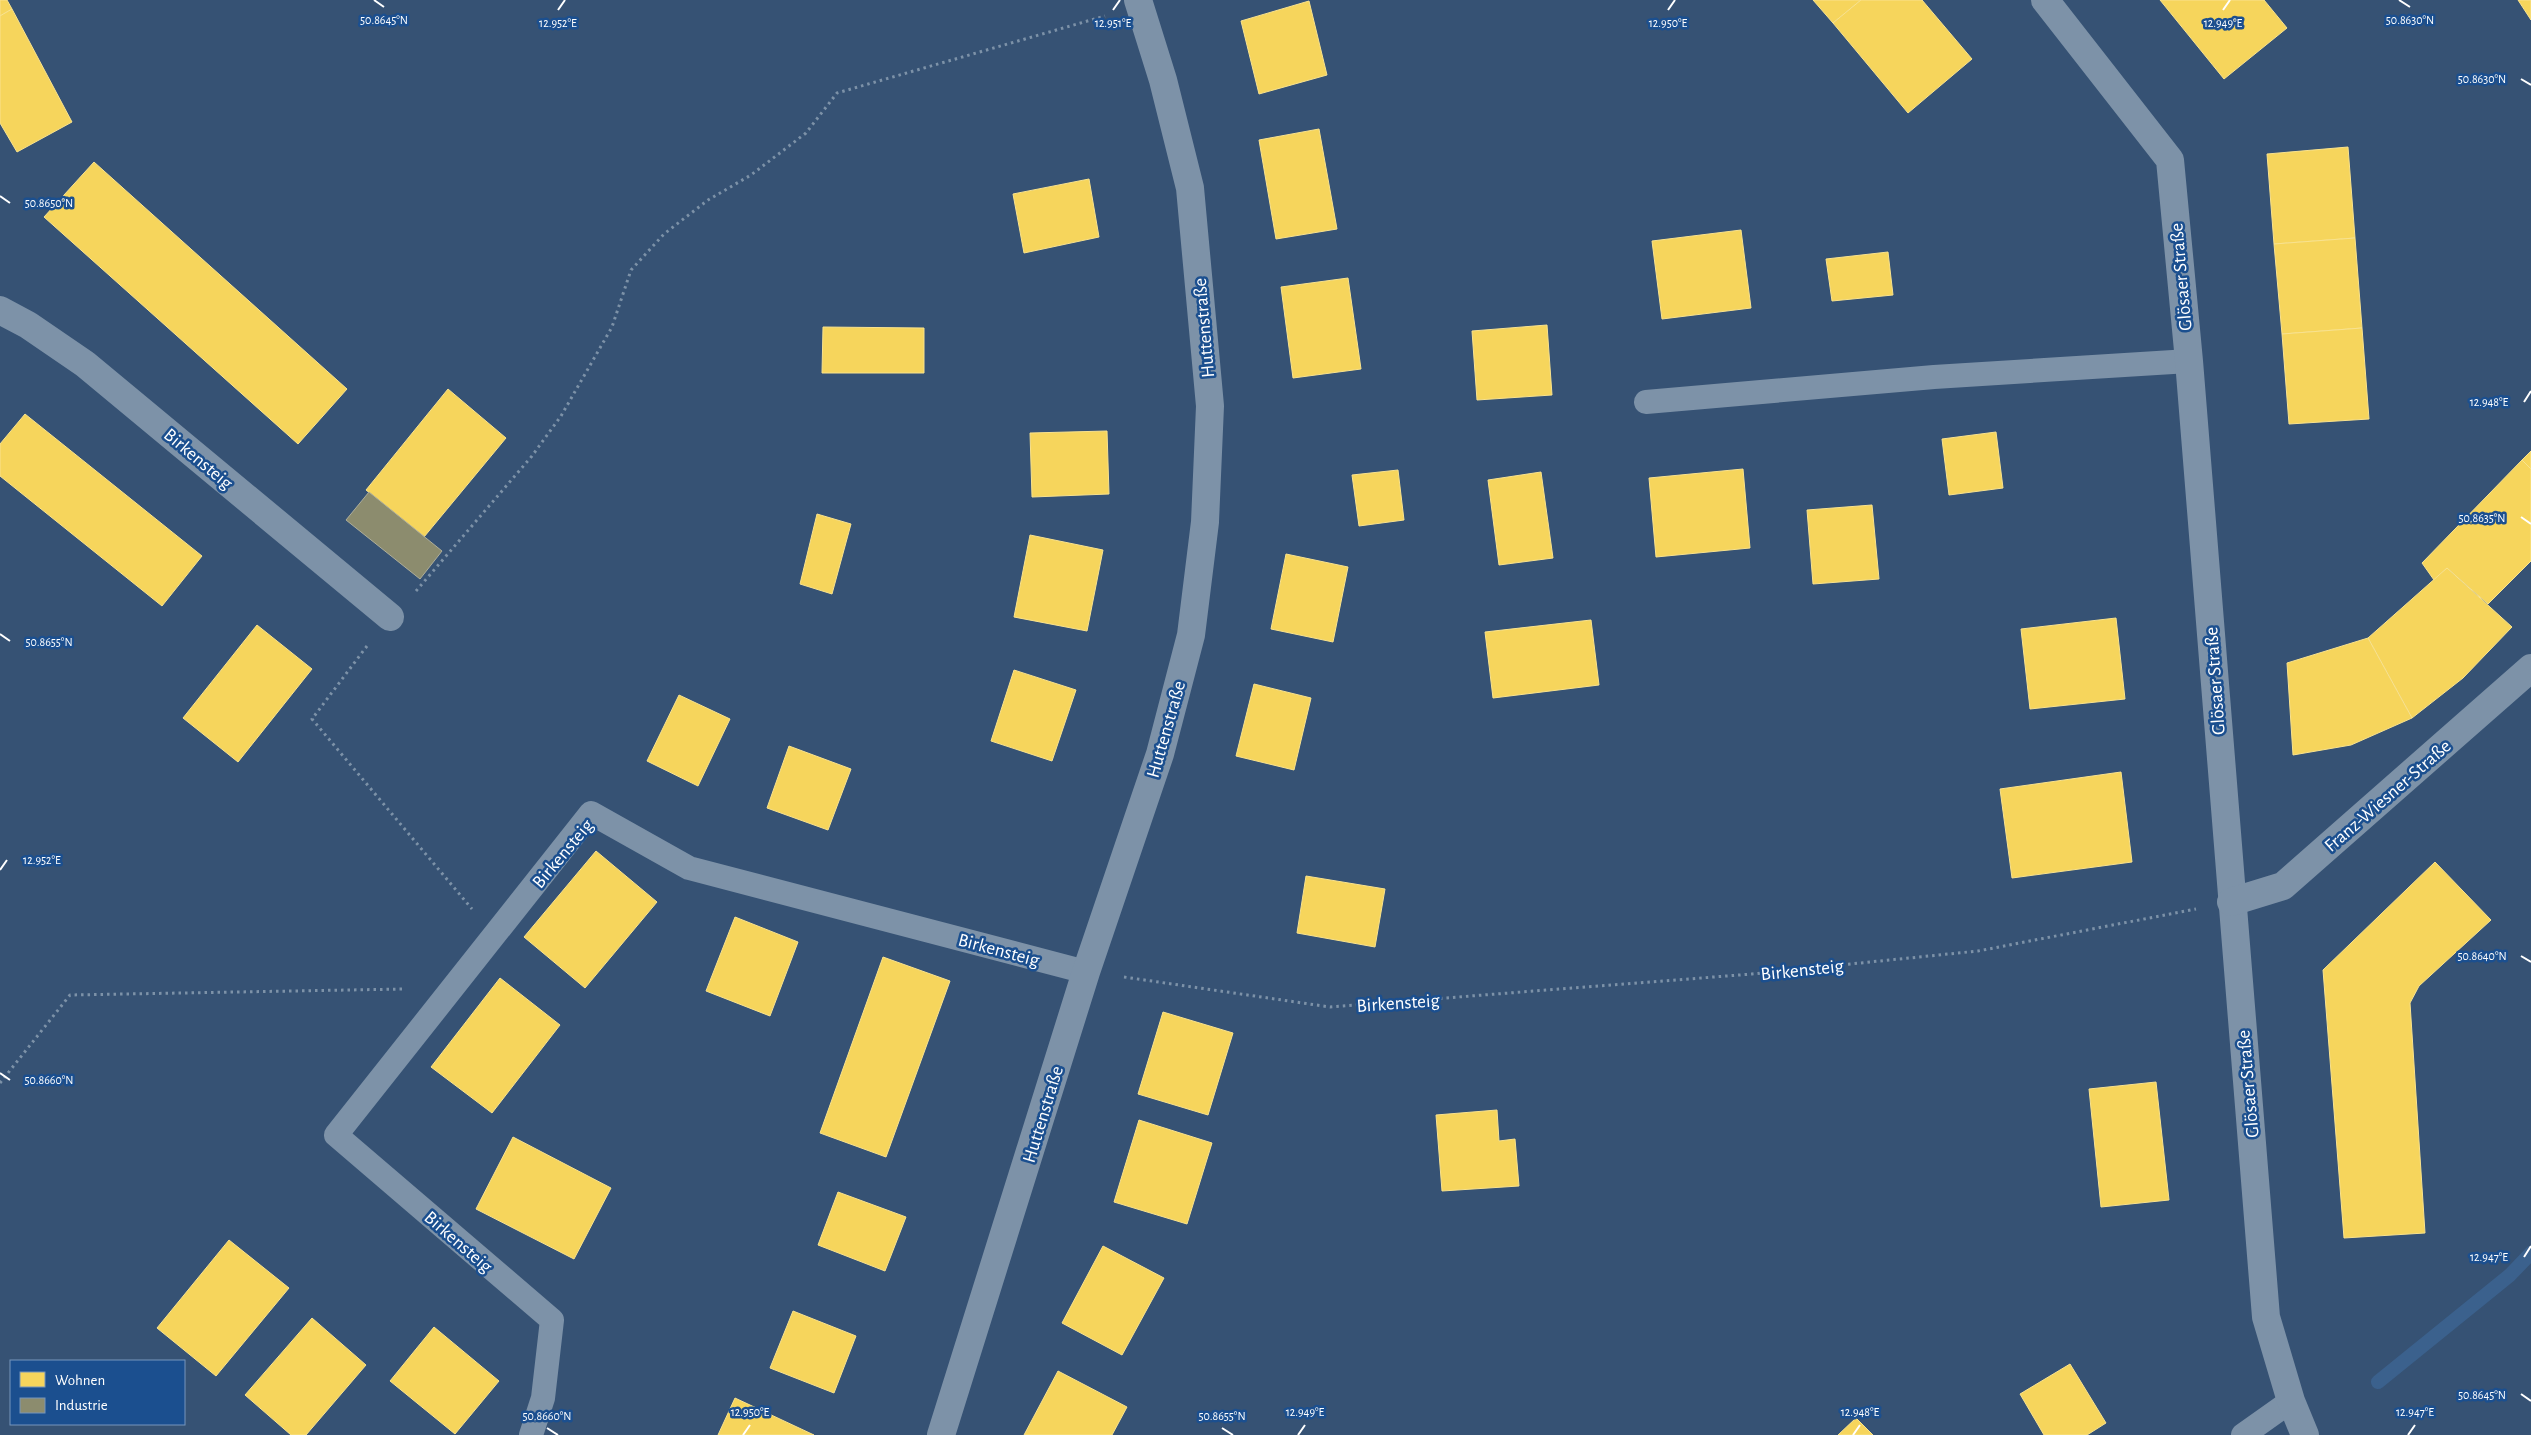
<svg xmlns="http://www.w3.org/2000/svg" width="2531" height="1435" font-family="'Alegreya Sans',sans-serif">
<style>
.homes{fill:#f6d55c;stroke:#f9e28d}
.industry{fill:#8c8c6e;stroke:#aeae9a}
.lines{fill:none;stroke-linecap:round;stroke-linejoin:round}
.stream{stroke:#3b618d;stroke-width:14}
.path{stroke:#7d92a8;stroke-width:3;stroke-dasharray:2.5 4;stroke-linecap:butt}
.service{stroke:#7d92a8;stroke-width:24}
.minor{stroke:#7d92a8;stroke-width:28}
.ticks{fill:none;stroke:#fff;stroke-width:2}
.labels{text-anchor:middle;stroke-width:5;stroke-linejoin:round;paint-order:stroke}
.street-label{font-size:19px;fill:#fff;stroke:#1b4f8f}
.ticks-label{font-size:12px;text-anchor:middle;fill:#fff;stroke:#1b4f8f;stroke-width:5;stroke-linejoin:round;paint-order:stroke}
</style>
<rect width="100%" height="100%" fill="#365274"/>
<g class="homes">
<polygon points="0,0 7,0 12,9 0,16"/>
<polygon points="1813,0 1861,0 1833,23"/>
<polygon points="1861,0 1922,0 1972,59 1908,113 1833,23"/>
<polygon points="2160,0 2264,0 2287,28 2224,79"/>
<polygon points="2518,0 2531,0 2531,20"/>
<polygon points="1309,1 1327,75 1259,94 1241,21"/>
<polygon points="12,9 72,122 17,152 0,123 0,16"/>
<polygon points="1319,129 1337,229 1276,239 1259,140"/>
<polygon points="2348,147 2355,238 2274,244 2267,154"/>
<polygon points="94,162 347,389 298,444 44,217"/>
<polygon points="1089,179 1099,237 1024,253 1013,194"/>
<polygon points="1741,230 1751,308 1662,319 1652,241"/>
<polygon points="2355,238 2362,328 2282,334 2274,244"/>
<polygon points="1888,252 1893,295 1832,301 1826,259"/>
<polygon points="1348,278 1361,369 1293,378 1281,287"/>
<polygon points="1547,325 1552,395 1477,400 1472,331"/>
<polygon points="823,327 924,328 924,373 822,373"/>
<polygon points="2362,328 2369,419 2289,424 2282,334"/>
<polygon points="448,389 506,438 424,537 366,490"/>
<polygon points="25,414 202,556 162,606 0,476 0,444"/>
<polygon points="1107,431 1109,494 1032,497 1030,433"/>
<polygon points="1996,432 2003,488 1949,495 1942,439"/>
<polygon points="2531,451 2531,469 2522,460"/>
<polygon points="2522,460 2531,469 2531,561 2488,604 2447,568 2434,580 2422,563"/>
<polygon points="1743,469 1750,548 1656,557 1649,478"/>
<polygon points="1398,470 1404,520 1359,526 1352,475"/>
<polygon points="1541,472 1553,558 1499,565 1488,480"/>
<polygon points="1872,505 1879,579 1813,584 1807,510"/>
<polygon points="817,514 851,524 832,594 800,584"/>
<polygon points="1030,535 1103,550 1087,631 1014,617"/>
<polygon points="1286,554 1348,567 1333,642 1271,629"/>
<polygon points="2447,568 2512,627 2463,678 2412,718 2368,638"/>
<polygon points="2116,618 2125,699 2030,709 2021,629"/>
<polygon points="1591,620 1599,685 1493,698 1485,632"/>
<polygon points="257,625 312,669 238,762 183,718"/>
<polygon points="2368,638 2412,718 2351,745 2293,755 2287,663"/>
<polygon points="1014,670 1076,690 1052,761 991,741"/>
<polygon points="1254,684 1311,698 1294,770 1236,756"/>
<polygon points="679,695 730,719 698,786 647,761"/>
<polygon points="789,746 851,769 828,830 767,808"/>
<polygon points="2121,772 2132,862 2012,878 2000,789"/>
<polygon points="596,851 657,902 585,988 524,937"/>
<polygon points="2435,862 2491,920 2419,986 2410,1003 2425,1233 2344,1238 2323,970"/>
<polygon points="1306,876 1385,889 1375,947 1297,933"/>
<polygon points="735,917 798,942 770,1016 706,991"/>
<polygon points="883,957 950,981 886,1157 820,1133"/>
<polygon points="500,978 560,1025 492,1113 431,1067"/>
<polygon points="1163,1012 1233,1033 1208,1115 1138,1094"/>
<polygon points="2156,1082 2169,1200 2101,1207 2089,1089"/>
<polygon points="1497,1110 1499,1141 1515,1139 1519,1186 1442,1191 1436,1115"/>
<polygon points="1139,1120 1212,1143 1187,1224 1114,1202"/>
<polygon points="513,1137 611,1188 574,1259 476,1209"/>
<polygon points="838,1192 906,1217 885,1271 818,1245"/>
<polygon points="229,1240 289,1288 216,1376 157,1328"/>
<polygon points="1103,1246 1164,1278 1122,1355 1062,1323"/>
<polygon points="793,1311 856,1336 834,1393 770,1368"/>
<polygon points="312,1318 366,1365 306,1435 291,1435 245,1395"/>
<polygon points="434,1327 499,1381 455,1434 390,1381"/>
<polygon points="2070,1364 2106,1423 2087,1435 2044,1435 2020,1394"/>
<polygon points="1058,1371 1127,1407 1112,1435 1024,1435"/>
<polygon points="735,1398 814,1435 718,1435"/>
<polygon points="1856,1418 1873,1435 1838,1435"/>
</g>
<polygon class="industry" points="369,492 442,551 420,579 346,520"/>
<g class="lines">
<polyline class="stream" points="2378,1382 2510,1275 2531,1253"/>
<g class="path">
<polyline points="416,591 532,456 561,416 612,327 631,270 664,234 708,200 751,175 806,133 837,93 1105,16"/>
<polyline points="367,646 312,719 472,909"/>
<polyline points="1124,977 1330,1007 1752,974 1978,951 2196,909"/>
<polyline points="0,1083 70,995 404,989"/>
</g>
<g class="service">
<polyline points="1646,402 1934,377 2189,361"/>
<polyline points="531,1435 543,1398 552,1320 336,1135 591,813 689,868 1086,972"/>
<polyline points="2243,1435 2291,1401"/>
</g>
<g class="minor">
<polyline points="2045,0 2170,160 2189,361 2266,1317 2291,1401 2305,1435"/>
<polyline points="0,310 28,325 85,364 390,617"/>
<polyline points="2231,902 2283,886 2531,668"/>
<polyline points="941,1435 1086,972 1160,754 1191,635 1205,522 1210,406 1190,188 1163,80 1138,0"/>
</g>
</g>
<path class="ticks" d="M374,0L384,7M2399,0L2410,7M558,10L565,0M1113,10L1120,0M1668,10L1675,0M2223,10L2230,0M2521,79L2531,85M0,196L10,203M2524,402L2531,391M2521,517L2531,524M0,634L10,641M0,870L7,860M2521,956L2531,962M0,1073L10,1080M2524,1257L2531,1246M2521,1394L2531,1401M547,1428L558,1435M1222,1428L1233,1435M743,1435L750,1425M1298,1435L1305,1425M1853,1435L1860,1425M2408,1435L2415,1425"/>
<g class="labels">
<g class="street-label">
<text transform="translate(2180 277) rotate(-95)" y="7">Glösaer Straße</text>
<text transform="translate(1203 328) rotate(-95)" y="7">Huttenstraße</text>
<text transform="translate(199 458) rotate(40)" y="7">Birkensteig</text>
<text transform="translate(2214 681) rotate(-94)" y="7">Glösaer Straße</text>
<text transform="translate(1165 729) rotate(-74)" y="7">Huttenstraße</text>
<text transform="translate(2387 795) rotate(-41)" y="7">Franz-Wiesner-Straße</text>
<text transform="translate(562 853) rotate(-50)" y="7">Birkensteig</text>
<text transform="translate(999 949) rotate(15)" y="7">Birkensteig</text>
<text transform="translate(1802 969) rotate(-6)" y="7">Birkensteig</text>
<text transform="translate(1398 1002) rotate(-4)" y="7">Birkensteig</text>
<text transform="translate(2247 1084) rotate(-95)" y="7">Glösaer Straße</text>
<text transform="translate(1042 1114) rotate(-73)" y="7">Huttenstraße</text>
<text transform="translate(459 1241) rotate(41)" y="7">Birkensteig</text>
</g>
</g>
<g class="ticks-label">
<text x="384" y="24">50.8645°N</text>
<text x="2410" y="24">50.8630°N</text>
<text x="558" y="27">12.952°E</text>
<text x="1113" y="27">12.951°E</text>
<text x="1668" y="27">12.950°E</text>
<text x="2223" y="27">12.949°E</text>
<text x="2482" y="83">50.8630°N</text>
<text x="49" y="207">50.8650°N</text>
<text x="2489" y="406">12.948°E</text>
<text x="2482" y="522">50.8635°N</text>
<text x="49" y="646">50.8655°N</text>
<text x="42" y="864">12.952°E</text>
<text x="2482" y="960">50.8640°N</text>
<text x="49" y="1084">50.8660°N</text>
<text x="2489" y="1261">12.947°E</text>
<text x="2482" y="1399">50.8645°N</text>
<text x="750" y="1416">12.950°E</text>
<text x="1305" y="1416">12.949°E</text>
<text x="1860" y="1416">12.948°E</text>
<text x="2415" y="1416">12.947°E</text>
<text x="547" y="1420">50.8660°N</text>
<text x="1222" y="1420">50.8655°N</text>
</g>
<rect x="10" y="1360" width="175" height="65" fill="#1b4f8f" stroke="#7695bc"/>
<rect x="20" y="1372" width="25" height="15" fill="#f6d55c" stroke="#7695bc"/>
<text x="55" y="1385" font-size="15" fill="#ffffff">Wohnen</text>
<rect x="20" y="1398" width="25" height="15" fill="#8c8c6e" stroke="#7695bc"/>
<text x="55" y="1410" font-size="15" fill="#ffffff">Industrie</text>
</svg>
